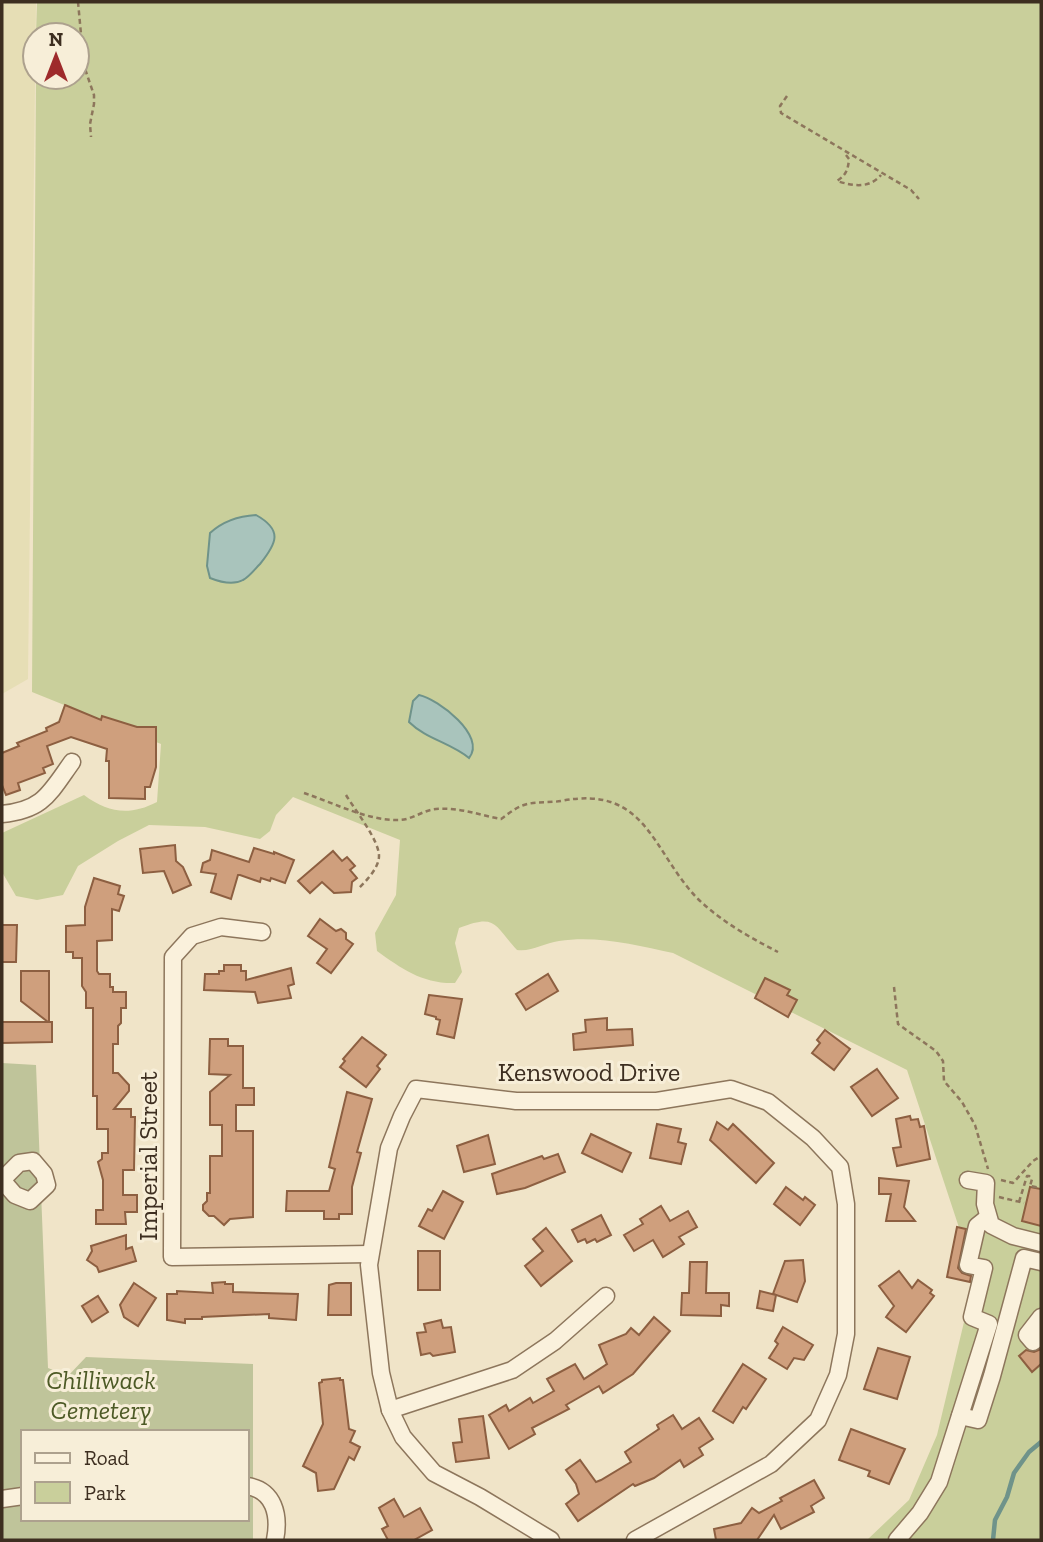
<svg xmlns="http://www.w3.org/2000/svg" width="1043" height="1542" font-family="'Zilla Slab',serif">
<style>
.farmland{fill:#e6deb5}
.green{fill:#c9cf9b}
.cemetery{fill:#bfc49a;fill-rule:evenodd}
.water{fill:#a9c4bc;stroke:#6f938a;stroke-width:2}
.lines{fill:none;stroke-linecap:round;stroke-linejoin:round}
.stream{stroke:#6f938a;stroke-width:4.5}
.building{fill:#cf9f7d;stroke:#8d5f41;stroke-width:2}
.minor-casing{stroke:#8d765c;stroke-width:19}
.path{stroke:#8d765c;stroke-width:2.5;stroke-dasharray:5 3.5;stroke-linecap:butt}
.minor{stroke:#faf1dc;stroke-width:16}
.labels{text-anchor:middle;stroke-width:6;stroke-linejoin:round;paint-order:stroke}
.street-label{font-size:26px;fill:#3d2e20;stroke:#f7eed8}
.park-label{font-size:26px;font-style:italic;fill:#4d5a26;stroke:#f7eed8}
</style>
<rect width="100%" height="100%" fill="#f0e4c8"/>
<polygon class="farmland" points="2,2 36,2 28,679 2,694"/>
<path class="green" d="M37,2H1041V1540H867L909,1500L937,1435L975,1276L907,1070L673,953C637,945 596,935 559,941C544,943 532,952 517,950C494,925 497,913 459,928L455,943L462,972L455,983C423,984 402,969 377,951L375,933L396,895L400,840L293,797L276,815L270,831L260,839L205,827L149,825L118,841L78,866L63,895L37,900L16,896L2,872V833L84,795C108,813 130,816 157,802L161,744L32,692L36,77H77V35H36Z"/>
<path class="cemetery" d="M2,1063L36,1065L48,1368L68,1376L86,1357L253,1364V1540H2ZM23,1432H247V1519H23Z"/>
<g class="water">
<path d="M256,515C283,530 277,543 260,564C255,569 249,577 243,580C234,585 220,582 210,578L207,566L210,533C222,522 239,516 256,515Z"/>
<path d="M419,695C438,699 487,736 469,758C451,743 426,739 409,722L413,701Z"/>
</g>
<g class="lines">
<polyline class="stream" points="993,1540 995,1520 1007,1497 1014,1473 1029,1452 1041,1442"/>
</g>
<g class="building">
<polygon points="65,705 101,720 102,716 137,727 156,727 156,767 150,787 145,787 145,799 109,798 109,761 106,761 107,749 71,737 47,746 53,764 43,768 45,773 18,783 20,790 6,795 2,785 2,753 19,746 17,743 47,731 46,728 59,722"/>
<polygon points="175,845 176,861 183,867 191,885 173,893 164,871 143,873 140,849"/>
<polygon points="254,848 274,854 274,852 294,860 285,883 271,878 270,881 261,878 260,882 240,875 238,875 231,899 211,892 216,874 201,872 203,863 210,860 212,850 249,862"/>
<polygon points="333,851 342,861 347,857 355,866 350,870 357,878 352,882 351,892 334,893 322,882 310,893 298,881"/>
<polygon points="94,878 120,886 118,894 124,896 119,911 112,909 112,940 97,941 97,971 99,974 110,974 110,987 113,987 113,992 126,992 126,1008 121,1008 121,1023 118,1026 118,1044 113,1044 113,1073 118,1073 129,1085 129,1091 114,1109 131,1109 131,1117 135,1117 134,1170 123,1170 123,1195 137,1195 137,1212 125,1212 126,1224 96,1224 96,1210 103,1210 103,1180 98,1162 102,1159 102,1153 108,1153 108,1129 97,1129 97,1096 93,1096 93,1008 86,1008 86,992 82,986 82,958 73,958 73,952 66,952 66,926 85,925 85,907"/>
<polygon points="320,919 336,931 341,929 346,933 346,939 353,944 331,973 317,963 327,949 308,936"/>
<polygon points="2,925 17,925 16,962 2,962"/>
<polygon points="224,965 241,965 241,971 246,971 246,980 291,968 294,984 288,986 291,998 258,1003 255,992 204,990 205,974 219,974 219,971 224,971"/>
<polygon points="21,971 49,971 49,1022 52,1022 52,1042 2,1043 2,1022 48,1022 21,1001"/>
<polygon points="548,974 558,991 526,1010 516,994"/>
<polygon points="765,978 790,990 787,995 797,1000 788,1017 755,998"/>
<polygon points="429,995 462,999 454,1038 437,1034 440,1020 436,1019 436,1017 425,1014"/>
<polygon points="607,1018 607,1030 632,1029 633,1045 574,1050 573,1034 586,1032 585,1020"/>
<polygon points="825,1030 850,1049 834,1070 812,1053 820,1043 817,1040"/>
<polygon points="362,1037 386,1055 377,1066 380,1069 366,1087 340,1067 345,1061 343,1059"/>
<polygon points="210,1039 228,1039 228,1046 243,1046 243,1088 254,1088 254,1105 236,1105 236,1131 253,1131 253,1217 230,1219 224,1225 214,1216 209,1216 203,1210 203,1205 207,1201 207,1193 210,1193 210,1156 222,1156 222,1125 210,1125 210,1092 230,1075 209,1074"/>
<polygon points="877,1069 898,1098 872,1116 851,1087"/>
<polygon points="347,1092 372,1099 357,1152 361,1153 352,1187 352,1214 339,1214 339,1219 324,1219 324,1211 286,1211 287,1191 329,1191 335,1169 329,1167"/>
<polygon points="910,1116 911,1120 918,1119 920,1127 924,1126 930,1159 897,1166 893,1148 901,1147 896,1119"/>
<polygon points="717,1122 728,1130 733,1124 774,1163 756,1183 710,1140"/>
<polygon points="657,1124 681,1129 678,1142 686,1144 681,1164 650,1158"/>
<polygon points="591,1134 631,1153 622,1172 582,1153"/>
<polygon points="488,1135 495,1164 464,1172 457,1146"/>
<polygon points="558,1154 565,1172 525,1188 497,1194 492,1174 542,1156 544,1159"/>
<polygon points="879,1178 909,1181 904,1207 915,1221 886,1221 891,1194 879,1194"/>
<polygon points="786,1187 803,1200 805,1197 815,1205 800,1225 774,1204"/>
<polygon points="1030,1187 1041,1189 1041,1226 1022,1221"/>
<polygon points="443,1191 463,1202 444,1239 419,1226 428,1209 432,1211"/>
<polygon points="661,1206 670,1221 688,1211 697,1227 679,1237 684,1244 663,1257 653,1240 634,1251 624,1235 643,1224 640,1219"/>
<polygon points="601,1215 611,1235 597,1242 595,1239 587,1243 585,1239 578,1242 572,1230"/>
<polygon points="957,1227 966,1229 958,1268 962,1273 971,1276 970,1282 947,1277"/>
<polygon points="546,1228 572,1261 541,1286 525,1266 543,1251 533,1239"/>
<polygon points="126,1235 126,1249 132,1247 136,1261 99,1272 97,1267 87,1260 92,1251 91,1246"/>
<rect x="418" y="1251" width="22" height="39"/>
<polygon points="803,1260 805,1281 797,1302 773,1294 785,1261"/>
<polygon points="690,1262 707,1262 706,1293 729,1293 729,1306 721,1305 721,1316 681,1315 682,1293 689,1293"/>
<polygon points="899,1271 912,1288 918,1280 932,1290 930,1293 934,1296 906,1332 886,1317 894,1306 879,1286"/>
<polygon points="225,1282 225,1284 233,1284 233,1292 298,1294 296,1320 269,1318 269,1314 202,1317 202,1319 185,1319 185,1323 167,1320 167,1294 177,1294 177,1291 213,1293 212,1283"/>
<polygon points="134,1283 156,1298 138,1326 124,1317 120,1305"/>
<polygon points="336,1283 351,1283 351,1315 328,1315 329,1285"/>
<polygon points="760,1291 776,1295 773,1311 757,1308"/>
<polygon points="98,1296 108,1312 92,1322 82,1306"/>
<polygon points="654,1317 670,1331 633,1374 603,1393 599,1386 566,1405 569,1409 532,1428 535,1434 509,1449 489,1415 506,1405 509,1411 530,1398 533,1403 554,1391 547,1379 575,1364 584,1379 607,1364 599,1345 626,1334 631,1328 639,1335"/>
<polygon points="441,1320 443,1328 451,1327 455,1352 433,1356 430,1353 421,1355 417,1333 426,1332 424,1324"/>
<polygon points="783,1327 813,1345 804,1360 794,1358 787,1369 769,1358 778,1344 775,1341"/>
<polygon points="878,1348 910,1357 897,1399 864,1389"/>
<polygon points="1041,1349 1041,1364 1032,1372 1019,1356 1026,1350 1034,1352"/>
<polygon points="743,1364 766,1379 746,1409 743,1407 733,1423 713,1411"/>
<polygon points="340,1378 340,1380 343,1380 349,1429 355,1431 350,1442 360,1447 354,1460 349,1457 334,1489 318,1491 316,1473 303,1466 323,1424 319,1383 322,1382 322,1380"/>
<polygon points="673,1415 682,1429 699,1418 713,1439 699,1448 703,1455 684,1467 680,1460 654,1478 635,1486 633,1484 578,1521 566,1504 579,1494 576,1484 566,1470 580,1460 596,1482 601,1480 631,1462 625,1452 659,1429 657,1425"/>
<polygon points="483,1416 489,1458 456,1462 453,1443 462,1442 459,1419"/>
<polygon points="851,1429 905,1449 889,1484 868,1476 870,1471 839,1460"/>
<polygon points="814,1480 824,1498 811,1506 814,1512 781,1529 774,1515 757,1540 716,1540 714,1529 741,1523 752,1508 759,1513 782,1501 780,1498"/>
<polygon points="394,1499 404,1517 420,1508 432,1530 414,1540 388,1540 382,1529 388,1526 379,1508"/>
</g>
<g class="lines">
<defs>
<g id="minor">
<path d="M2,814C43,810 49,794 72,762"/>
<polyline points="262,932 221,927 192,936 173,957 172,1257 370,1254"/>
<polyline points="2,1180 19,1163 33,1161 44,1174 47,1185 30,1201 15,1195 2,1180"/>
<polyline points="968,1180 986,1183 985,1204 991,1225 1013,1236 1041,1243"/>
<polyline points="1041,1317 1027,1335 1033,1342 1041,1335"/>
<polyline points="390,1410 512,1370 555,1341 606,1296"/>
<polyline points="960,1416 978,1420 992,1376 1024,1258 1041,1262"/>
<path d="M247,1486C274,1490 280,1515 275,1540"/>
<polyline points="2,1499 23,1496"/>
<polyline points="551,1540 480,1497 434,1473 403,1437 390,1410 381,1373 369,1265 389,1148 402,1116 416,1089 516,1101 657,1101 731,1089 768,1102 813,1138 840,1167 846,1204 846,1334 838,1375 818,1420 771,1464 635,1540"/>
<polyline points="897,1540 920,1513 939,1482 989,1324 972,1317 984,1268 968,1265 977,1226 987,1218"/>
</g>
</defs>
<use href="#minor" class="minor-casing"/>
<g class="path">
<polyline points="78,2 84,66 94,95 94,104 90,124 91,137"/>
<polyline points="787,96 780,106 781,113 911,190 919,199"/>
<path d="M846,155L849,159C848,170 846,175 837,181C853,186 869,189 881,175"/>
<path d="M304,793C334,803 368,821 399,820C412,820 423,810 436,809C459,807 479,815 501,819C508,814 515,808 524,805C536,801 549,803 561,801C647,784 652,852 698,899C722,922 749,937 778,952"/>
<path d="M346,795C355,810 379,840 379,856C379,868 366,881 358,889"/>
<polyline points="894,987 898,1024 936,1051 943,1061 944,1081 962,1102 975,1125 988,1169"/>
<polyline points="1001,1180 1013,1183 1033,1161 1041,1156"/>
<polyline points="999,1197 1024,1203"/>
<polyline points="1019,1202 1027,1176 1029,1176 1032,1179 1030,1186 1041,1188"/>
</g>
<use href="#minor" class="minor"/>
</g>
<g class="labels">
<g class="street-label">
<text x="589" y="1081">Kenswood Drive</text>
<text transform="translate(148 1156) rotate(-90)" y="9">Imperial Street</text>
</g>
<g class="park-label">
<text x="101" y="1389">Chilliwack<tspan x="101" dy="30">Cemetery</tspan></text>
</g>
</g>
<rect width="1043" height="1542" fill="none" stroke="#3d2e20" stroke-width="7"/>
<rect x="21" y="1430" width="228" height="91" fill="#f7eed8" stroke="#ada18e" stroke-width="2"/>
<rect x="35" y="1453" width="35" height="10" fill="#faf1dc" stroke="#ada18e" stroke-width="2"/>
<text x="84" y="1465" font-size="21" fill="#3d2e20">Road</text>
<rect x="35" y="1482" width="35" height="21" fill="#c9cf9b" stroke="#ada18e" stroke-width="2"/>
<text x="84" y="1500" font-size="21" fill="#3d2e20">Park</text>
<g transform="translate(56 56)"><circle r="33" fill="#f7eed8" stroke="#ada18e" stroke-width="2"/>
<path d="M0-5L12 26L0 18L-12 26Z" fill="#9e2a2b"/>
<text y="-10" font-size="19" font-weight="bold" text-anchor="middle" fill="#3d2e20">N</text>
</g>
</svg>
